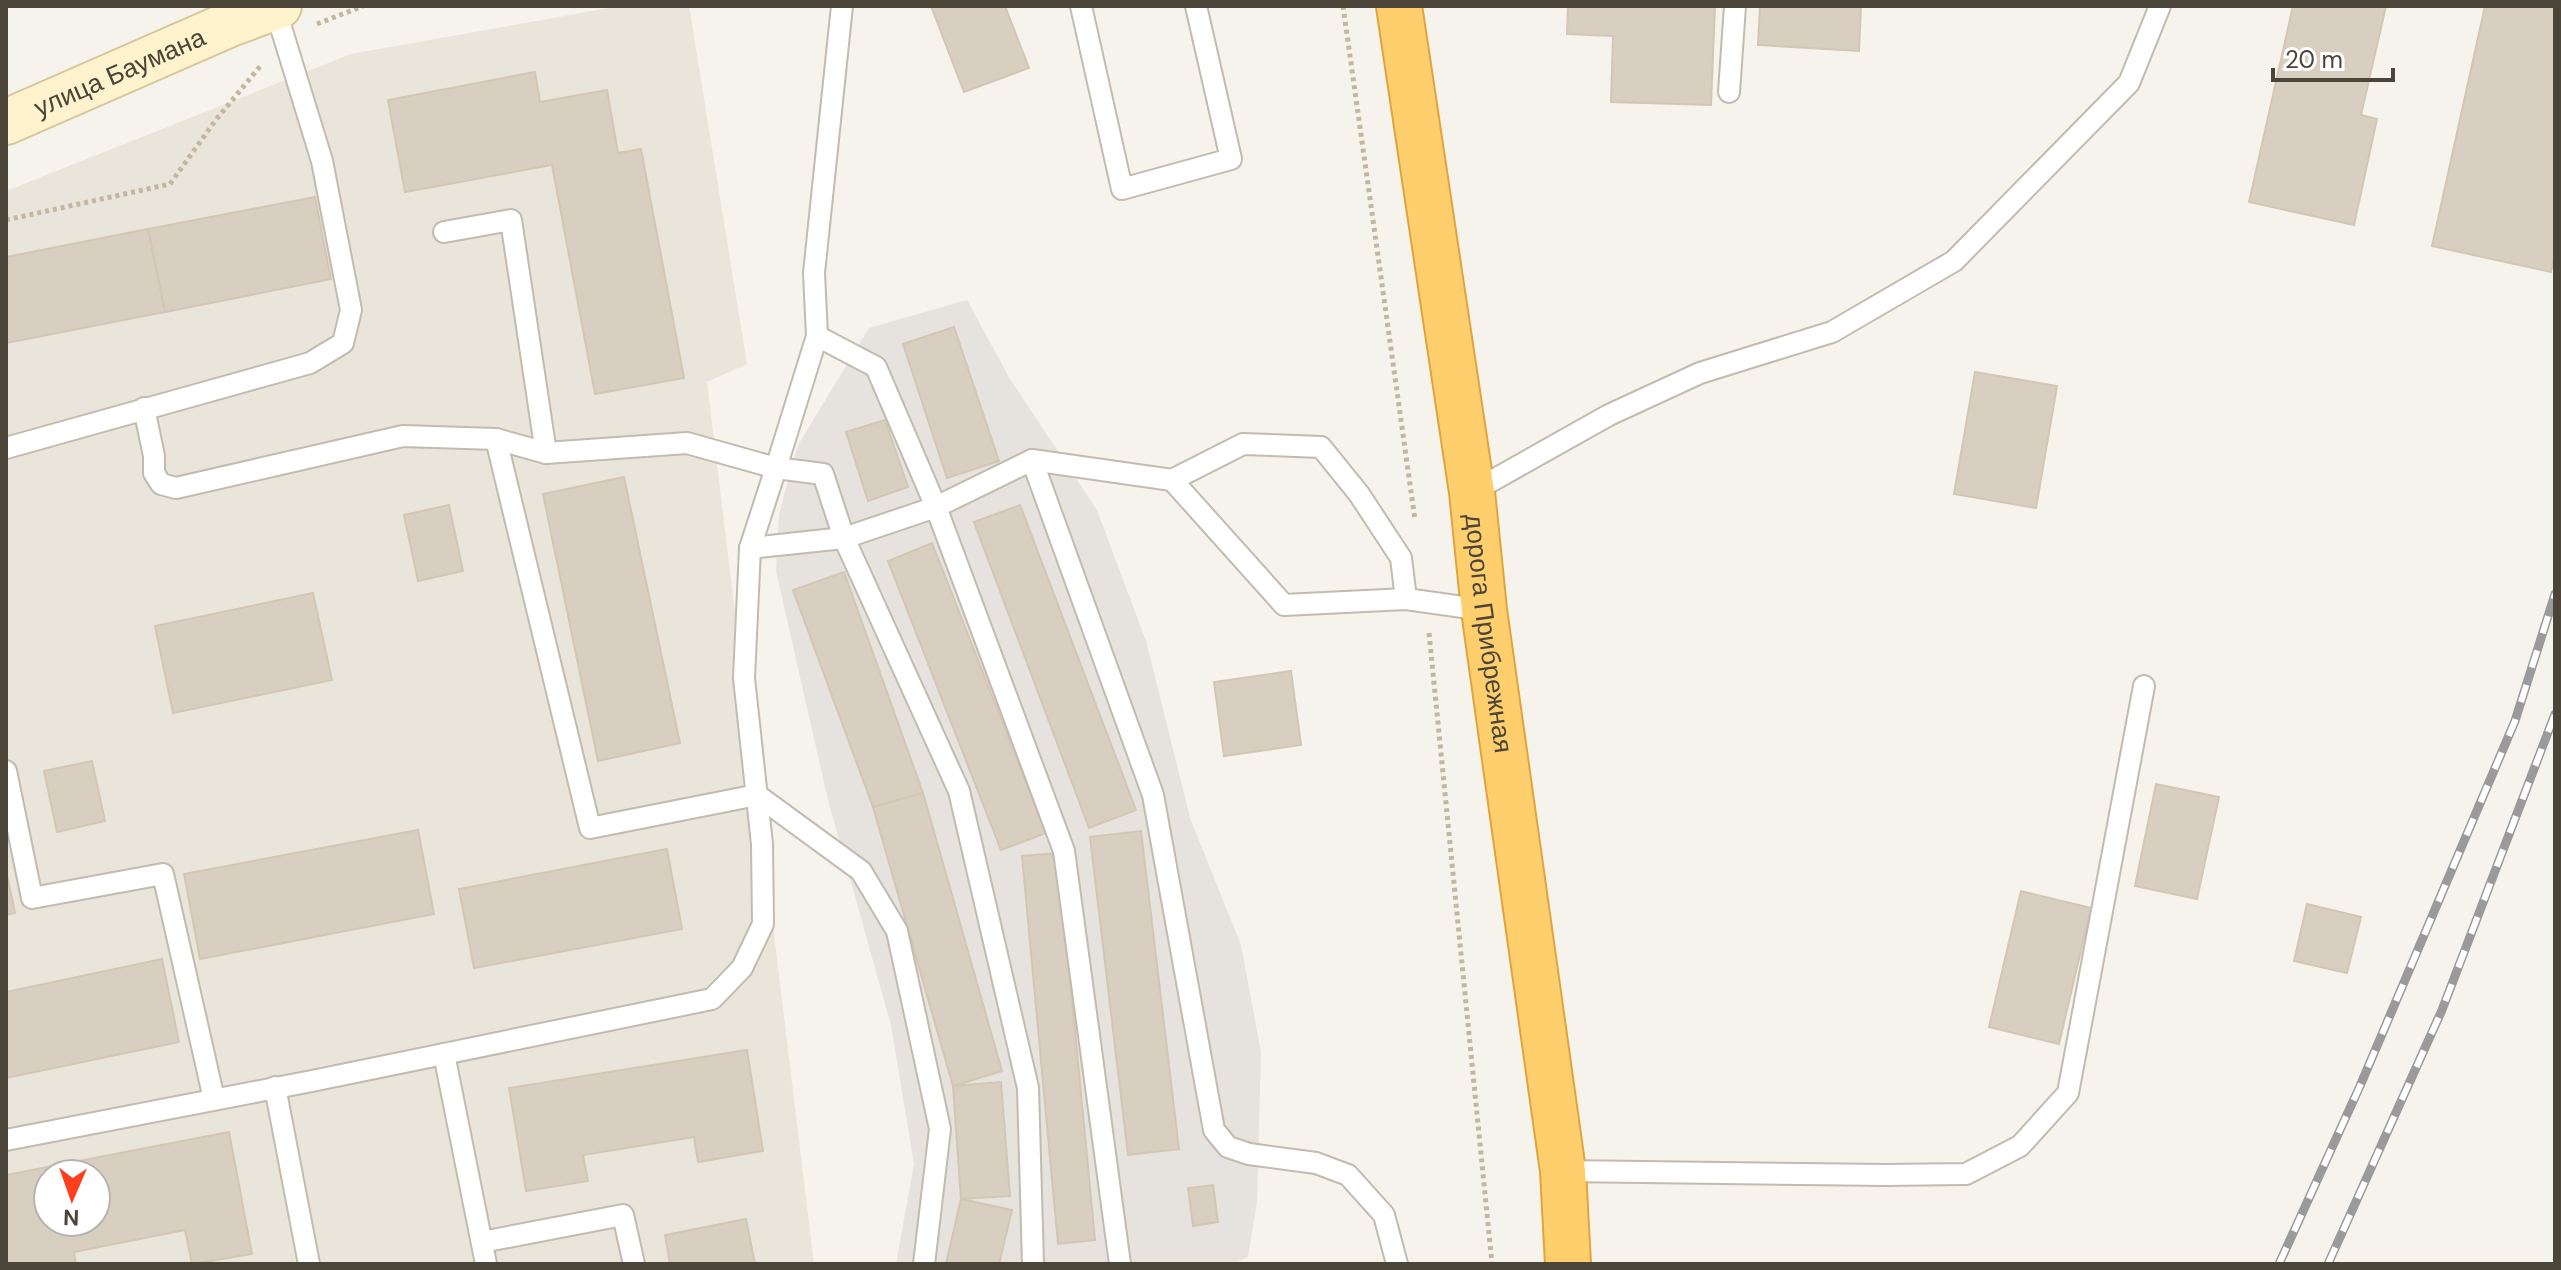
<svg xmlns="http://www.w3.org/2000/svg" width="2561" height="1270" font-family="'DM Sans',sans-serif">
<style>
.residential{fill:#eae5da;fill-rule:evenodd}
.industrial{fill:#e6e2dd}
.building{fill:#d8cfc1;stroke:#d3c7b4;stroke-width:2;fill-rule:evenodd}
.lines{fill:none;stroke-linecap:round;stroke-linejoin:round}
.lane-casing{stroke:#c2bbae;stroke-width:24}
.secondary-casing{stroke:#d6c79b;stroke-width:48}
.highway-casing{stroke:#e0a43c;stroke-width:48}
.path{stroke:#c4b79f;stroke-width:5;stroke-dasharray:4 4;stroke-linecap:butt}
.lane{stroke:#fff;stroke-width:20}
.secondary{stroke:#fff3cd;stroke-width:44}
.highway{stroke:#ffcf6e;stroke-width:44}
.rail-casing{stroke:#9a9a9a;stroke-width:9}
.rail{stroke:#fff;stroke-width:6;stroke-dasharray:18;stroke-linecap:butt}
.labels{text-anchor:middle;stroke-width:8;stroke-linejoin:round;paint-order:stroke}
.street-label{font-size:26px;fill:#4b4439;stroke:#fff}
</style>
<rect width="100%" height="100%" fill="#f6f3ec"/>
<path class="residential" d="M620,6H689L747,364L707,382L814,1264H6V191L351,54ZM48,1174H96V1222H48Z"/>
<polygon class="industrial" points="967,300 1010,379 1097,510 1146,641 1190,818 1241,945 1261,1052 1257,1202 1248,1257 1232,1264 896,1264 914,1164 891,1025 828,800 776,571 779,514 798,445 869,328"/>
<g class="building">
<polygon points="931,6 1005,6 1029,68 964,92"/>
<polygon points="1568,6 1715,6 1711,105 1611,102 1613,36 1567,34"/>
<polygon points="1760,6 1861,6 1859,51 1758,45"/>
<polygon points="2293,6 2386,6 2361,115 2377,119 2354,225 2249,202"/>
<polygon points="2485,6 2555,6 2555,254 2551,272 2432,246"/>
<polygon points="535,72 540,102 607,90 618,153 641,149 684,378 595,394 552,165 405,192 388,100"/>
<polygon points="315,197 331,279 165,312 148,229"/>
<polygon points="148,229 165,312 6,343 6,257"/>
<polygon points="954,327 999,461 947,478 903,344"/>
<polygon points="1975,372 2057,386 2036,508 1954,494"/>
<polygon points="885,420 908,487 868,501 846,432"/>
<polygon points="624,477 680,743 598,761 543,494"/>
<polygon points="449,505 463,571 418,581 404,515"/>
<polygon points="1020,505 1136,810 1089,828 974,522"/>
<polygon points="932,543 1046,833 1001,850 888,561"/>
<polygon points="844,572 923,793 873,807 793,590"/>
<polygon points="313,593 332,680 173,713 155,626"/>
<polygon points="1291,671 1301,745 1224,756 1214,682"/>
<polygon points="92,761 105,821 57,832 44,771"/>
<polygon points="2156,784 2219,797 2197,899 2135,886"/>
<polygon points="923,793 1002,1071 953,1086 873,807"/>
<polygon points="418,830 434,914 200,959 184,874"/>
<polygon points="1141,831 1179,1149 1128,1155 1090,837"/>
<polygon points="667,849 682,929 474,968 459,889"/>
<polygon points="1058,853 1095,1240 1058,1244 1022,856"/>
<polygon points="6,870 15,913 6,915"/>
<polygon points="2021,891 2091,908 2059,1044 1989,1027"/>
<polygon points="2307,904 2361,917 2347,973 2294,961"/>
<polygon points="162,959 179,1042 6,1078 6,992"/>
<polygon points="747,1050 763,1151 698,1162 694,1137 583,1155 588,1181 526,1191 509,1088"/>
<polygon points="1001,1082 1010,1196 961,1199 953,1086"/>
<path d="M229,1132L252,1254L192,1264L185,1230L74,1252L76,1264H7L6,1175ZM48,1174H96V1222H48Z"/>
<polygon points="1213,1185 1218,1222 1193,1226 1188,1188"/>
<polygon points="961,1199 1012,1210 999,1264 946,1264"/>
<polygon points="746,1219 755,1264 670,1264 665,1235"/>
</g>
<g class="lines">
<defs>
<g id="lane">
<polyline points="842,6 814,273 817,336 776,468 823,474 844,538 959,791 1028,1088 1033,1264"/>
<polyline points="1081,6 1122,189 1231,159 1196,6"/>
<polyline points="1729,92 1735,6"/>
<polyline points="444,232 511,220 546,453"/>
<polyline points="817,336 876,367 936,507 1064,851 1120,1264"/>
<polyline points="496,439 590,828 757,795 861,871 897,931 940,1129 924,1264"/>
<polyline points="6,448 310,363 343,343 351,310 322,161 275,8"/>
<polyline points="1032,460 1153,795 1214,1130 1228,1147 1249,1154 1316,1163 1348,1175 1384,1215 1397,1264"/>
<polyline points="1172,480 1284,605 1406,599 1484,610"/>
<polyline points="1472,492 1609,415 1700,373 1832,332 1954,261 2129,83 2160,6"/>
<polyline points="750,548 844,538 936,507 1032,460 1172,480 1243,444 1321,447 1359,494 1401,558 1406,599"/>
<polyline points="6,771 32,898 163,874 214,1099"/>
<polyline points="444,1054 486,1264"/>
<polyline points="275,1087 309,1264"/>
<polyline points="6,1140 312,1081 712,999 742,968 763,924 762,844 744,678 750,548 776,468 687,443 546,453 496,439 403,436 176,488 161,484 154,473 154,456 144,408"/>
<polyline points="1563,1171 1886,1175 1966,1174 2020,1146 2068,1093 2144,686"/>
<polyline points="482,1242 623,1215 634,1264"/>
</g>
<g id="secondary">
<path id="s1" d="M6,122L230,24L279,6"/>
</g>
<g id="highway">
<path id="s2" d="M1399,6L1472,492L1484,610L1563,1171L1568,1264"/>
</g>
</defs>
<use href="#lane" class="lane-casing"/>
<use href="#secondary" class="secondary-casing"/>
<use href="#highway" class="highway-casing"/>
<g class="path">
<polyline points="1343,6 1415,520"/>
<polyline points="317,24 363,6"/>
<polyline points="6,220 170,184 215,121 262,64"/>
<polyline points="1429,633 1492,1264"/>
</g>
<use href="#lane" class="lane"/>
<use href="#secondary" class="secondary"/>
<use href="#highway" class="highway"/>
<defs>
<g id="rail">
<polyline points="2279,1264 2360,1086 2515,721 2555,594"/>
<polyline points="2328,1264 2442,1010 2555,714"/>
</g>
</defs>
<use href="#rail" class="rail-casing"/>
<use href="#rail" class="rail"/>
</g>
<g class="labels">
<g class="street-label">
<text dy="9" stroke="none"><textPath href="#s1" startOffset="124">улица Баумана</textPath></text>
<text dy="9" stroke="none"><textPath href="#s2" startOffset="634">дорога Прибрежная</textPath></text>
</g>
</g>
<rect width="2561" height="1270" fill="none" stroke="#4b4439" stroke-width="16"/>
<g transform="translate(72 1198) rotate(182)"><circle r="38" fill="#ffffff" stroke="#b7b4b0" stroke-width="2"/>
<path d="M0-6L14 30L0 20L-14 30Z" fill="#fc3f1d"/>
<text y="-12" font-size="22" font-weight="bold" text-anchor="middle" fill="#4b4439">N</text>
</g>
<path d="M2273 68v12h120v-12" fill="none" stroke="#4b4439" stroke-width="4"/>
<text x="2285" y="68" font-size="24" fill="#4b4439" stroke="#ffffff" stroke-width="6" paint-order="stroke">20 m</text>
</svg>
